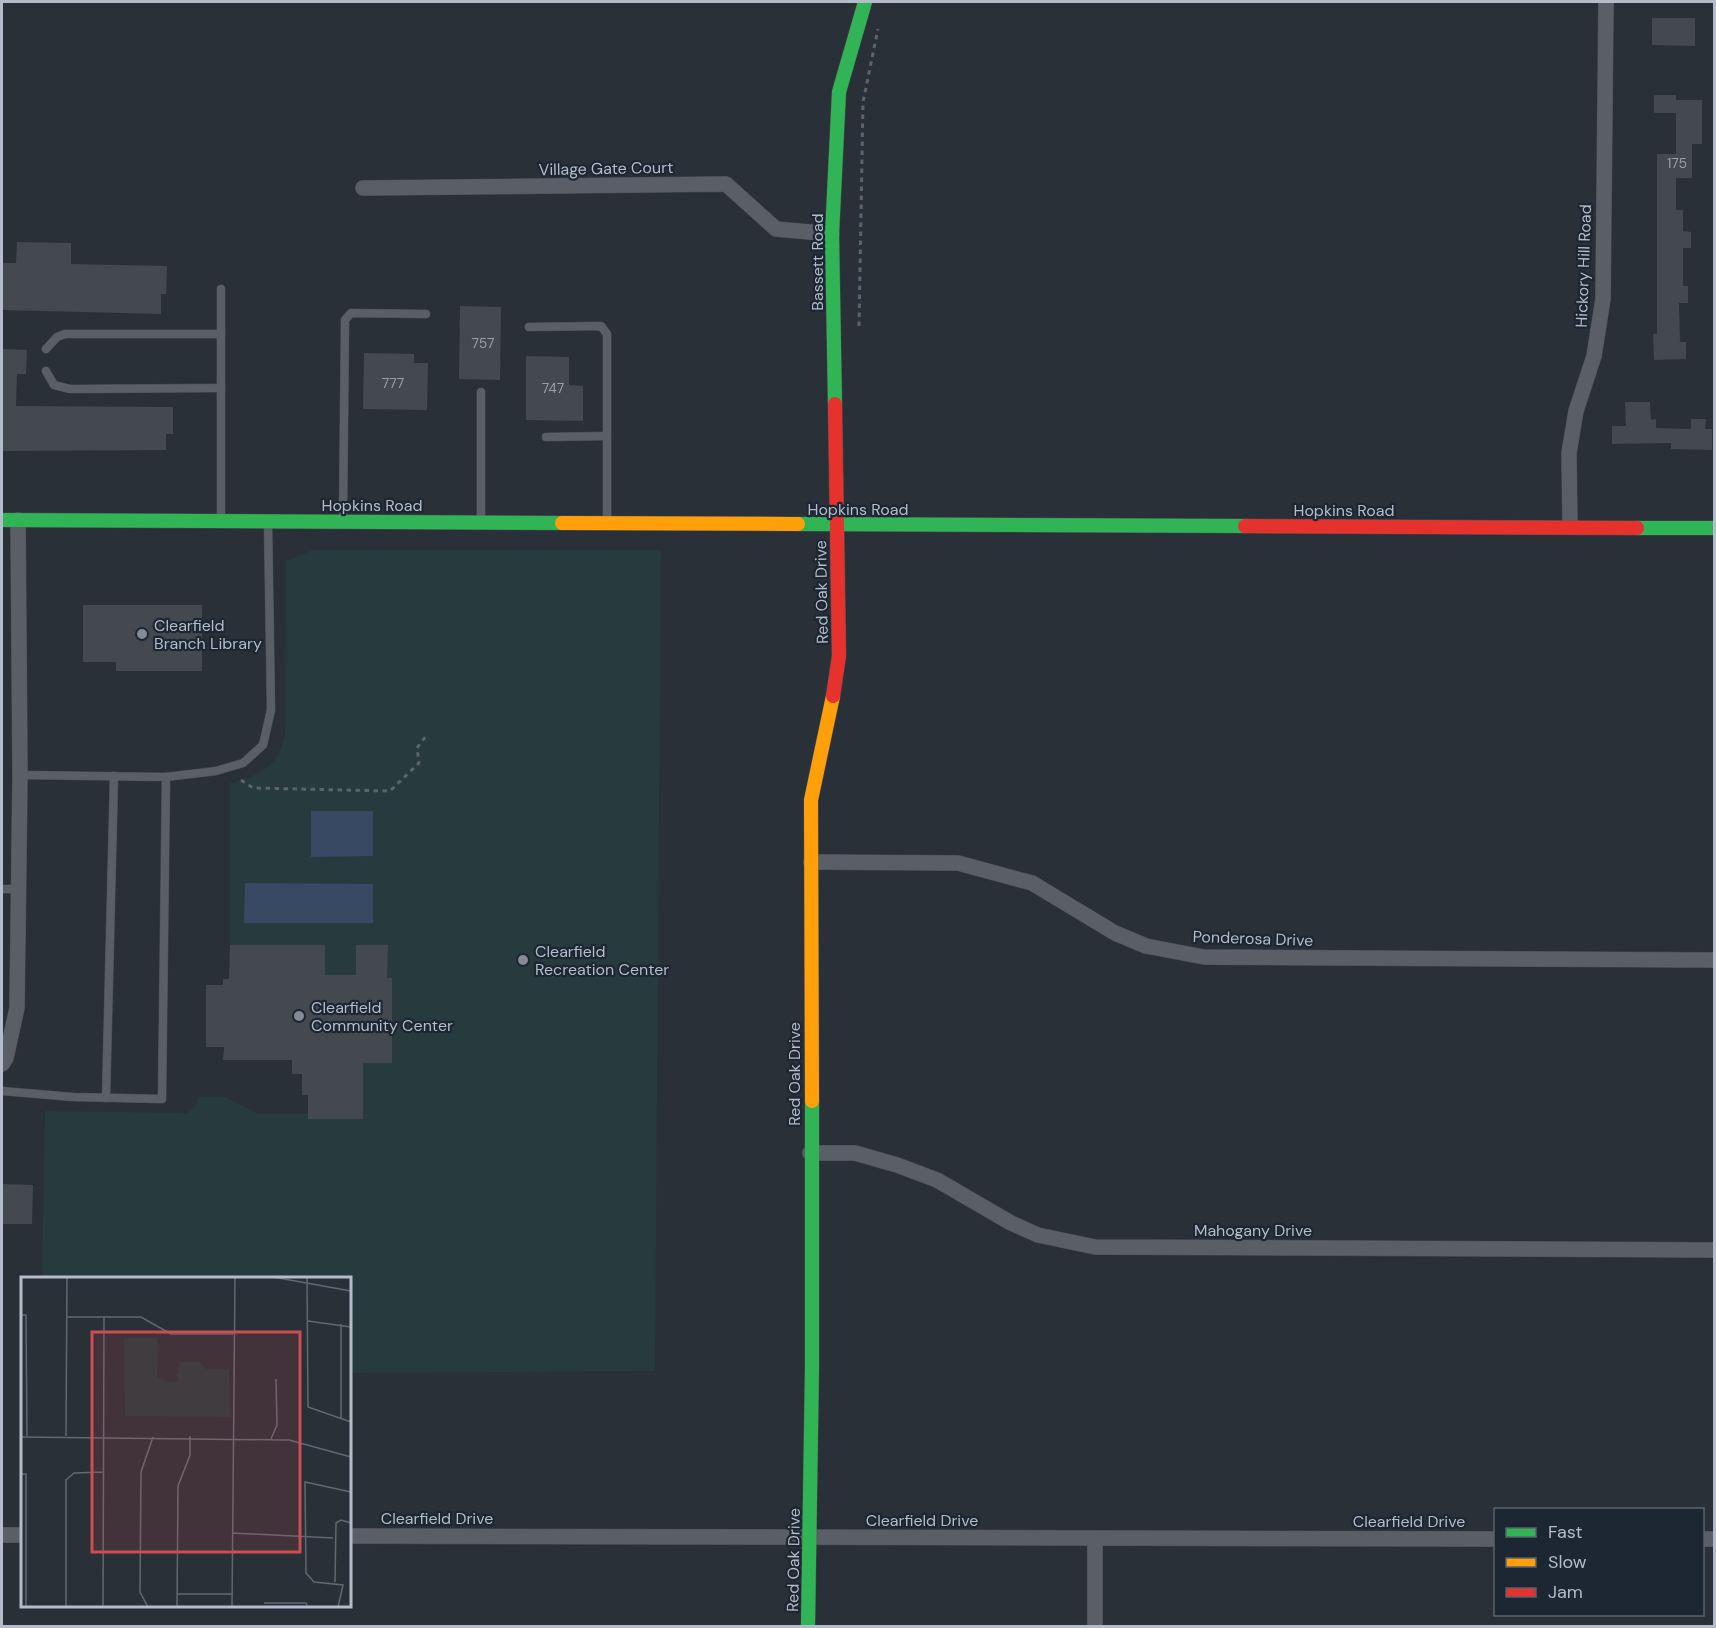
<svg xmlns="http://www.w3.org/2000/svg" width="1716" height="1628" font-family="'DM Sans',sans-serif">
<style>
.green{fill:#273a3e}
.water{fill:#384963}
.building{fill:#444950}
.lines{fill:none;stroke-linecap:round;stroke-linejoin:round}
.lane-casing{stroke:#484c53;stroke-width:9}
.street-casing{stroke:#484c53;stroke-width:16}
.fast-casing{stroke:#484c53;stroke-width:15}
.slow-casing{stroke:#484c53;stroke-width:15}
.jam-casing{stroke:#484c53;stroke-width:15}
.path{stroke:#5d636a;stroke-width:3;stroke-dasharray:4.5 4.5;stroke-linecap:butt}
.lane{stroke:#5a5e66;stroke-width:8}
.street{stroke:#5a5e66;stroke-width:15}
.fast{stroke:#30b455;stroke-width:14}
.slow{stroke:#ff9f0a;stroke-width:14}
.jam{stroke:#e5322d;stroke-width:14}
.poi-dot{fill:#848b96;stroke:#1d2633;stroke-width:2}
.labels{text-anchor:middle;stroke-width:4.5;stroke-linejoin:round;paint-order:stroke}
.number-label{font-size:14px;fill:#989fab}
.street-label{font-size:16px;fill:#b4bcc9;stroke:#1d2633}
.poi-label{font-size:16px;fill:#b4bcc9;stroke:#1d2633;text-anchor:start}
.inset-road{fill:none;stroke:#616872;stroke-width:1.5}
.view{fill:#ce4d50;fill-opacity:0.15;stroke:#ce4d50;stroke-width:3}
.inset-edge{fill:none;stroke:#b4bcc9;stroke-width:3}
</style>
<rect width="100%" height="100%" fill="#2a3038"/>
<path class="green" d="M313,550H661L655,1371L350,1373V1278H42L45,1111L188,1113L195,1107L198,1097H224L258,1114H308L363,1063L392,1062V978H387L388,945L356,946V975H325V945H230V783C260,776 279,765 285,734L286,561Z"/>
<g class="water">
<polygon points="311,811 373,811 373,856 311,857"/>
<polygon points="245,883 373,884 373,923 244,923"/>
</g>
<g class="building">
<polygon points="1652,18 1695,18 1695,46 1652,45"/>
<polygon points="1654,95 1676,95 1676,100 1702,100 1702,144 1692,144 1692,178 1676,178 1676,210 1683,210 1683,231 1691,232 1691,248 1683,248 1683,286 1688,286 1688,303 1679,303 1680,342 1686,342 1686,359 1654,360 1653,334 1657,334 1657,154 1676,154 1676,113 1654,113"/>
<polygon points="17,242 71,243 71,264 167,266 166,294 161,294 161,314 2,310 2,263 16,263"/>
<polygon points="460,306 501,307 500,380 459,379"/>
<polygon points="2,349 27,350 26,374 17,374 16,406 173,407 173,434 166,434 166,450 2,451"/>
<polygon points="364,353 414,354 414,363 428,363 427,410 363,409"/>
<polygon points="526,356 569,357 569,385 583,386 583,421 526,420"/>
<polygon points="1625,402 1650,402 1651,420 1656,419 1656,428 1691,429 1691,419 1706,419 1705,429 1712,429 1712,450 1671,449 1671,443 1612,444 1612,426 1626,426"/>
<polygon points="83,605 202,605 202,671 116,671 116,662 83,662"/>
<polygon points="230,945 325,945 325,975 356,975 356,945 388,945 387,978 392,978 392,1063 363,1063 363,1119 308,1119 308,1095 302,1095 302,1074 292,1074 292,1060 223,1060 224,1047 206,1047 206,985 223,985 223,979 229,979"/>
<polygon points="2,1184 33,1185 32,1224 2,1224"/>
</g>
<g class="lines">
<defs>
<g id="lane">
<polyline points="221,289 221,520"/>
<polyline points="529,327 601,326 607,334 607,521"/>
<polyline points="46,349 57,337 65,334 221,334"/>
<polyline points="46,371 54,385 70,389 221,388"/>
<polyline points="481,392 481,520"/>
<polyline points="546,437 607,436"/>
<polyline points="343,520 345,320 351,313 426,314"/>
<polyline points="166,777 216,771 243,763 263,745 271,710 268,523"/>
<polyline points="2,889 20,889"/>
<polyline points="2,1091 73,1097 162,1099 166,777 20,775"/>
<polyline points="106,1098 114,776"/>
</g>
<g id="street">
<polyline points="363,188 726,184 776,229 832,234"/>
<polyline points="1570,527 1569,453 1576,411 1594,356 1603,299 1606,2"/>
<polyline points="811,862 958,863 1032,883 1115,933 1146,946 1204,957 1714,960"/>
<polyline points="2,1064 6,1058 17,1008 20,775 18,520"/>
<polyline points="810,1153 855,1153 897,1165 937,1180 1011,1223 1038,1235 1095,1247 1714,1250"/>
<polyline points="2,1535 22,1535"/>
<polyline points="350,1536 1496,1539"/>
<polyline points="1095,1538 1095,1626"/>
<polyline points="1702,1539 1714,1539"/>
</g>
<g id="fast">
<polyline points="835,404 832,234 839,92 865,2"/>
<polyline points="2,520 562,523"/>
<polyline points="798,524 1245,526"/>
<polyline points="1637,528 1714,528"/>
<polyline points="808,1626 812,1367 812,1101"/>
</g>
<g id="slow">
<polyline points="562,523 798,524"/>
<polyline points="812,1101 811,800 833,696"/>
</g>
<g id="jam">
<polyline points="1245,526 1637,528"/>
<polyline points="833,696 839,656 835,404"/>
</g>
</defs>
<use href="#lane" class="lane-casing"/>
<use href="#street" class="street-casing"/>
<use href="#fast" class="fast-casing"/>
<use href="#slow" class="slow-casing"/>
<use href="#jam" class="jam-casing"/>
<g class="path">
<polyline points="859,326 863,102 878,29"/>
<polyline points="241,780 253,788 390,791 419,763 417,748 426,736"/>
</g>
<use href="#lane" class="lane"/>
<use href="#street" class="street"/>
<use href="#fast" class="fast"/>
<use href="#slow" class="slow"/>
<use href="#jam" class="jam"/>
</g>
<g class="poi-dot">
<circle cx="142" cy="634" r="6"/>
<circle cx="523" cy="960" r="6"/>
<circle cx="299" cy="1016" r="6"/>
</g>
<g class="labels">
<g class="number-label">
<text x="1677" y="168">175</text>
<text x="483" y="348">757</text>
<text x="393" y="388">777</text>
<text x="553" y="393">747</text>
</g>
<g class="street-label">
<text transform="translate(606 168) rotate(-1)" y="6">Village Gate Court</text>
<text transform="translate(817 262) rotate(-90)" y="6">Bassett Road</text>
<text transform="translate(1583 266) rotate(-88)" y="6">Hickory Hill Road</text>
<text x="372" y="511">Hopkins Road</text>
<text x="858" y="515">Hopkins Road</text>
<text x="1344" y="516">Hopkins Road</text>
<text transform="translate(821 592) rotate(-91)" y="6">Red Oak Drive</text>
<text transform="translate(1253 938) rotate(2)" y="6">Ponderosa Drive</text>
<text transform="translate(794 1074) rotate(-90)" y="6">Red Oak Drive</text>
<text x="1253" y="1236">Mahogany Drive</text>
<text x="437" y="1524">Clearfield Drive</text>
<text x="922" y="1526">Clearfield Drive</text>
<text x="1409" y="1527">Clearfield Drive</text>
<text transform="translate(793 1560) rotate(-89)" y="6">Red Oak Drive</text>
</g>
<g class="poi-label">
<text x="154" y="631">Clearfield<tspan x="154" dy="18">Branch Library</tspan></text>
<text x="535" y="957">Clearfield<tspan x="535" dy="18">Recreation Center</tspan></text>
<text x="311" y="1013">Clearfield<tspan x="311" dy="18">Community Center</tspan></text>
</g>
</g>
<g transform="translate(21 1277)">
<rect width="330" height="330" fill="#2a3038"/>
<path d="M103,61H137L136,101L143,102L144,105H158L155,97L158,96V85H179L185,92H208L209,140L104,139Z" fill="#273a3e"/>
<path class="inset-road" d="M187,0H210M252,0L330,14M286,0L287,130L330,145M0,38H5L6,159M46,40H120L150,57H212M287,44L330,50M320,142V47M45,159L46,0M0,160L268,163L330,180M250,162L256,148L255,102M0,197H5V330M212,256L312,261M314,305L315,246L320,243L330,246M156,317H212M243,326H285L287,330M45,330V203L53,196L82,195M82,330L83,40M127,330L119,315L120,195L132,160M156,330L157,209L169,178V159M211,330L214,0M317,330L322,308L293,305L285,296L284,205L330,215"/>
<path class="view" d="M71,55H279V275H71Z"/>
<rect width="330" height="330" class="inset-edge"/>
</g>
<rect width="1716" height="1628" fill="none" stroke="#b4bcc9" stroke-width="6"/>
<rect x="1494" y="1508" width="210" height="108" fill="#1d2633" stroke="#59626f" stroke-width="1.5"/>
<rect x="1506" y="1528" width="30" height="9" fill="#30b455" stroke="#59626f" stroke-width="1.5"/>
<text x="1548" y="1538" font-size="18" fill="#b4bcc9">Fast</text>
<rect x="1506" y="1558" width="30" height="9" fill="#ff9f0a" stroke="#59626f" stroke-width="1.5"/>
<text x="1548" y="1568" font-size="18" fill="#b4bcc9">Slow</text>
<rect x="1506" y="1588" width="30" height="9" fill="#e5322d" stroke="#59626f" stroke-width="1.5"/>
<text x="1548" y="1598" font-size="18" fill="#b4bcc9">Jam</text>
</svg>
